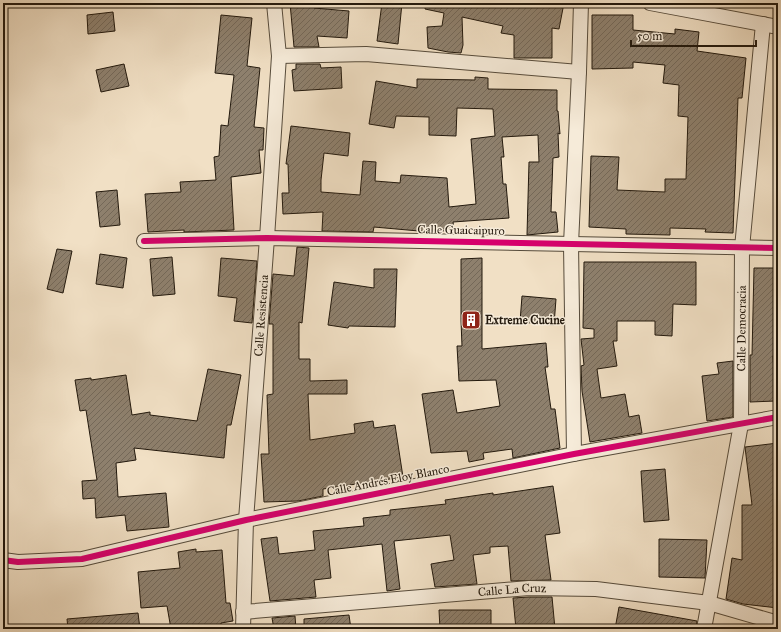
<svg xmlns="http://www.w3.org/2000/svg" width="781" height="632" font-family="'IM FELL Great Primer',serif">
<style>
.building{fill:url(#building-hatch);stroke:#23190d}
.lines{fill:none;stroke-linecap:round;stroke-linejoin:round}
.minor-casing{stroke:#564b3b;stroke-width:16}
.minor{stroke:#f6ebd9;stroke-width:14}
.cycleway-casing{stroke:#f6ebd9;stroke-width:8}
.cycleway{stroke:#d6006c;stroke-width:6}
.labels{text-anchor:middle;stroke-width:3;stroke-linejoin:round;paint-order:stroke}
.street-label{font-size:12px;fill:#23190d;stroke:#f6ebd9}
.poi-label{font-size:12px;font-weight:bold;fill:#23190d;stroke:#f6ebd9;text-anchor:start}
</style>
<defs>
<pattern id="building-hatch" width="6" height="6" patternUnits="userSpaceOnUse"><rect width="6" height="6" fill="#8e806d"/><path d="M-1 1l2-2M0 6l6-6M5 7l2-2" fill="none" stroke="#746858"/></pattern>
</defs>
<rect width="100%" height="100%" fill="#f1e0c5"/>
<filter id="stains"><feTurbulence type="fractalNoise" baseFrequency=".005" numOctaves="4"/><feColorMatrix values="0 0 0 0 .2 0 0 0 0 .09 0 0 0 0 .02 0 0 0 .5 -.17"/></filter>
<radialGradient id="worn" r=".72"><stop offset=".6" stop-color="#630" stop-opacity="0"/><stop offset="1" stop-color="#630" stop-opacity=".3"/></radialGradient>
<g class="building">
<polygon points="290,3 314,3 314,8 349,11 347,38 317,36 319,47 294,47"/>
<polygon points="382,3 402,3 398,44 377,41"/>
<polygon points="426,3 564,3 559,29 552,28 552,58 514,58 514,35 501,33 503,26 462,17 463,45 461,53 448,52 428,48 427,27 442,26 444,13 425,9"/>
<polygon points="113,12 115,31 88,34 87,15"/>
<polygon points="221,15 252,18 247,66 260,68 254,127 264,128 263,150 259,150 261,173 231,177 234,230 184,232 184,230 148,232 145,194 181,192 180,182 216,180 214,157 219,156 221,125 228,126 234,75 215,73"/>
<polygon points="592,15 633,15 633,30 675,34 675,29 699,32 697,51 746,58 742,98 738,98 733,233 705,232 706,229 670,228 670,235 626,234 626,229 589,227 591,156 619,157 617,190 665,192 665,179 686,179 688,117 678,116 679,85 663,83 665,65 633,62 633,68 592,69"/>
<polygon points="124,64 129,86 101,92 96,70"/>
<polygon points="296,64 320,64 321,68 341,67 342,88 294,91 292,70 296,69"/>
<polygon points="475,77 488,78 488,89 557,90 557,111 558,111 560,134 558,133 559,157 553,158 551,212 556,212 558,232 527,235 529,162 539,162 538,135 502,137 504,157 501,157 503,184 506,184 509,218 453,222 454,230 430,232 374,227 373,232 322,231 323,212 283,214 282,193 289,193 288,164 286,164 291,126 350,133 348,156 324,153 321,180 321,192 360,195 363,161 376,162 375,181 400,183 401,175 447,178 449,207 476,204 471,139 495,136 493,109 457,108 456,136 429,135 429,117 396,116 394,128 369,124 376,81 417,88 417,79 475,80"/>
<polygon points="117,190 120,225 100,227 96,192"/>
<polygon points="297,247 309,248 302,323 299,322 299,359 310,359 310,381 347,380 347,394 308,394 310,440 355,433 354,424 373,421 374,428 395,425 403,477 323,489 323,496 298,501 264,502 261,454 269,454 267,395 273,394 273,324 269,324 273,274 294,276"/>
<polygon points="57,249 72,251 63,293 47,289"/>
<polygon points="100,254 127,258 123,288 96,284"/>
<polygon points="172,257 175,294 153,296 150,259"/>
<polygon points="221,258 257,261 252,323 234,321 237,298 218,296"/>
<polygon points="482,258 482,349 546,343 548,367 545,367 551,409 555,409 560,448 513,458 512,449 483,453 484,459 469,462 467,451 431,453 422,394 453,390 457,413 500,406 496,380 459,381 457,346 462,346 461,321 461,259"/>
<polygon points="584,262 696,262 696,305 673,304 672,336 655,335 655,321 617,321 617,341 613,341 617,366 597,369 601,398 625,394 629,417 639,415 642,433 590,442 582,391 581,366 584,365 581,339 594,338 594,329 583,328"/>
<polygon points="754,268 778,268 778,355 773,356 776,401 750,402 750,355 752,355"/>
<polygon points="374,269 397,269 395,327 349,326 348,328 328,325 334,282 374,288"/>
<polygon points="522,296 556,299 554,325 520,322"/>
<polygon points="733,361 733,417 707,421 702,376 719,374 717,363"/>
<polygon points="208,369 241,375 231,425 227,425 224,458 134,448 136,460 116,463 118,497 166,493 169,527 127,531 125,515 96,518 95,498 83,499 82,481 97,480 86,410 80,411 75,380 91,378 91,380 126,375 132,415 150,412 150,415 197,421"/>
<polygon points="778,443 778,608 743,604 726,599 732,558 742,560 742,505 752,505 745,447"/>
<polygon points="665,469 669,520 644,522 641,471"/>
<polygon points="553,486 560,533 545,535 551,580 511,581 508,546 490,547 490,553 473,555 477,584 435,587 431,564 454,560 450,535 394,541 400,589 387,591 382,544 328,550 331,578 314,580 316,597 270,601 261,539 277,537 279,554 315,550 313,531 364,526 363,518 390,515 390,510 446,504 445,500 493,493 493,495"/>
<polygon points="659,539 707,540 705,578 659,577"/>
<polygon points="196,549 196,552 222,550 226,603 230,603 233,621 221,623 221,629 171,629 167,606 141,608 138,572 180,568 178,552"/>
<polygon points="529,597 552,597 555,629 516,629 513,598"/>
<polygon points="619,607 697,621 696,629 615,629"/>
<polygon points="439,610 491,610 491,629 440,629"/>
<polygon points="138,613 140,629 68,629 67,619"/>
<polygon points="349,615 351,629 304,629 304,619"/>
<polygon points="295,616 296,629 274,629 272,618"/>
</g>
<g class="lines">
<defs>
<g id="minor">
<polyline points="650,3 778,27"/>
<polyline points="279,56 366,54 579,72"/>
<polyline points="144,241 267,238 778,248"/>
<polyline points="574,454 571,244 579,72 581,3"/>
<polyline points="3,560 18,562 82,559 246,520 574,454 778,417"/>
<path id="s1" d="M243,612L529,588L596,589L709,603L778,623"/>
<path id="s2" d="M243,629L246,520L267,238L279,56L274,3"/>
<path id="s3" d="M704,629L741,424L742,248L763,24"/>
</g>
</defs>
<use href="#minor" class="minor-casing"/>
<use href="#minor" class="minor"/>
<defs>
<g id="cycleway">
<polyline points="144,241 267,238 778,248"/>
<polyline points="3,560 18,562 82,559 246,520 574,454 778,417"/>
</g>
</defs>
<use href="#cycleway" class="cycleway-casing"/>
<use href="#cycleway" class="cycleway"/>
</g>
<defs>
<symbol id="building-square" viewBox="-11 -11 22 22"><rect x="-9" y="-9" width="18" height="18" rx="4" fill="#8f2418" stroke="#f6ebd9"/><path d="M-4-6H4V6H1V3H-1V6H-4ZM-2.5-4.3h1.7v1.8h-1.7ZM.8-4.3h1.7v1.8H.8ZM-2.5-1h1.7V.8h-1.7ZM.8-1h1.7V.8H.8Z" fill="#fff"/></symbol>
</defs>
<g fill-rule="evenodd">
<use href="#building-square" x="460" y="309" width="22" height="22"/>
</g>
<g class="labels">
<g class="street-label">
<text transform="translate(461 230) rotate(1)" y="4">Calle Guaicaipuro</text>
<text dy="4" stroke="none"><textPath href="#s2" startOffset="314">Calle Resistencia</textPath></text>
<text dy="4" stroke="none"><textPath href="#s3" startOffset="304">Calle Democracia</textPath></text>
<text transform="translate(388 480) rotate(-11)" y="4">Calle Andrés Eloy Blanco</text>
<text dy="4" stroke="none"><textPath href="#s1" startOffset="270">Calle La Cruz</textPath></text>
</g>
<g class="poi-label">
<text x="485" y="324">Extreme Cucine</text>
</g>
</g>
<rect width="781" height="632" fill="none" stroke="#f1e0c5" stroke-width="16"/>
<rect x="4" y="4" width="773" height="624" fill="none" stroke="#23190d" stroke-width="2"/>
<rect x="8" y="8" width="765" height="616" fill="none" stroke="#23190d"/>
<path d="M631 40v6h125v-6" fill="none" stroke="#23190d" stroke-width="2"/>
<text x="637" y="40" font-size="12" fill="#23190d" stroke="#f6ebd9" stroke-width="3" paint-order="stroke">50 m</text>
<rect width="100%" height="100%" filter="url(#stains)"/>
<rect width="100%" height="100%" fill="url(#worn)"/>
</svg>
